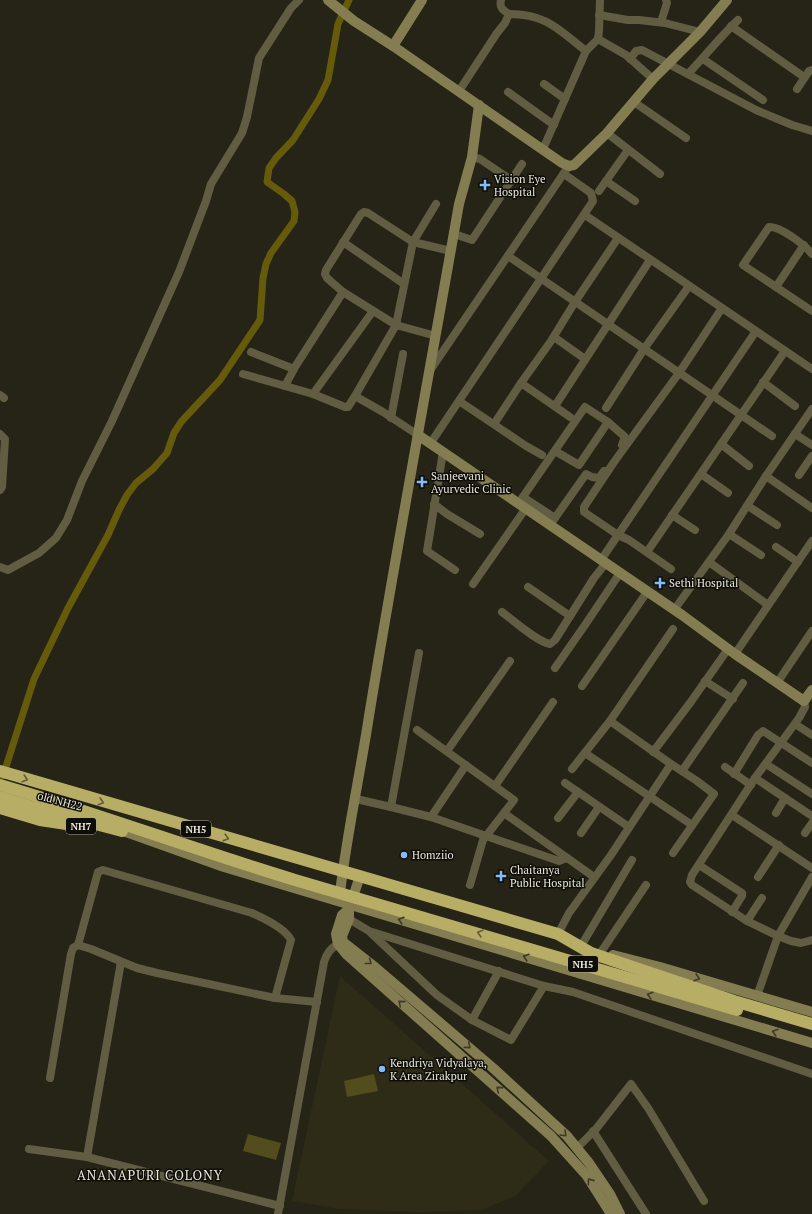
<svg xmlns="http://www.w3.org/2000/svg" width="812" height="1214" font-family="'PT Serif',serif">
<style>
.built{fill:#2e2c16}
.green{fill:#534c1c}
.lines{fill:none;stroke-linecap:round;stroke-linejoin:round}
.canal{stroke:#655b0a;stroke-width:7}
.street{stroke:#615d42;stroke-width:8}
.secondary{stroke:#847d51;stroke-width:10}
.highway{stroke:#b7ad65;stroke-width:12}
.oneway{stroke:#625d36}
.oneway2{stroke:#3d3a25}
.poi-dot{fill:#83bcfb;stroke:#0e0d07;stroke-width:1.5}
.labels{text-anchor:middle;stroke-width:3;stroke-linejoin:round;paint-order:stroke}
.shield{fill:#0e0d07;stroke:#a7a69e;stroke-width:1}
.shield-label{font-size:10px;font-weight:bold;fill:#e8e7de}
.poi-label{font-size:11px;fill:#e8e7de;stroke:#0e0d07;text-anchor:start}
.street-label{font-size:11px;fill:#e8e7de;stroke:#0e0d07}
.quarter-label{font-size:13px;letter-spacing:1px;fill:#e8e7de;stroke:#0e0d07}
</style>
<rect width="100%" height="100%" fill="#262416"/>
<polygon class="built" points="340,976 549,1161 515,1196 482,1210 419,1212 339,1209 292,1201"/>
<g class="green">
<polygon points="374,1074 378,1091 347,1097 344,1081"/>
<polygon points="248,1134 281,1143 276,1160 243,1151"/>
</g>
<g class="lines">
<polyline class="canal" points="3,776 34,679 68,608 108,535 119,510 127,495 136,483 153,469 167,453 174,433 181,422 220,380 260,320 263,278 266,264 271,253 294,221 295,212 292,201 284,194 267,182 269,168 276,158 293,140 319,99 328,80 338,24 349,0"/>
<g class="street">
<path d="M501,0C499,8 503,10 509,14"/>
<polyline points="599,15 628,20 639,20 665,23 700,32"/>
<polyline points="661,22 667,3 666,0"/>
<polyline points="731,26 804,77"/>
<polyline points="598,39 626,55 653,79"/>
<polyline points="586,51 598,39 599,31 600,0"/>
<polyline points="630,59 636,51 642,50 756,110 792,125 812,131"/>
<polyline points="703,59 763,100"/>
<path d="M688,74C705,56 720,37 738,20"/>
<polyline points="544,84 565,99"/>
<polyline points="797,89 809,71 812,70"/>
<path d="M459,91L497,33L505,23L509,14C547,14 559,30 586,51L543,149"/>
<polyline points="508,92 554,125"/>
<polyline points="634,102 686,138"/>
<polyline points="607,133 660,174"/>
<polyline points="472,157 480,159 511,180"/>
<polyline points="606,181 635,201"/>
<polyline points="599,191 628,150"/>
<polyline points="585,215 812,369"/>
<polyline points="454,234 472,240 522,164"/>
<polyline points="343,242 404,284"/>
<path d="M812,254C805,245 780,226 769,227L743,265L812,311"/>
<polyline points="508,256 772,436"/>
<polyline points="776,287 804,245"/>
<polyline points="436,336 396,325 413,242 436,204"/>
<polyline points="554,337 585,359"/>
<polyline points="251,352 294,369"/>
<polyline points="429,372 566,170"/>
<polyline points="243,374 313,394 373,311"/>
<polyline points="763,382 795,406"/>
<polyline points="521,383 570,417"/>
<polyline points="285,386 295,367 343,292"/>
<polyline points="313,394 345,407 348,407 355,396"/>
<polyline points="0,395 4,398"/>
<polyline points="459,401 526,446 542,455"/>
<polyline points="555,406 650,260"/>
<polyline points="606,408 644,349 689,286"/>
<polyline points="391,418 403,354"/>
<polyline points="494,424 521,383 551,341 575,302 618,238"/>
<polyline points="0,434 5,439 2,487 0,490"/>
<polyline points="795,434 812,445"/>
<polyline points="418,435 383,412 355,396 396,325 343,292 327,278 325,274 326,270 361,214 364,212 368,213 413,242 451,251"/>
<polyline points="430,444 589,207 593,201 591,193 564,174"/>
<polyline points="721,444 749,466"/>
<polyline points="555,451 579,465 608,422"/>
<polyline points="443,452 427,551 455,570"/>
<polyline points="701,474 728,493"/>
<polyline points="799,475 812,456"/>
<polyline points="766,476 812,409"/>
<polyline points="523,497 555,518"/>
<polyline points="434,504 447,514 480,534"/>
<polyline points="518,504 585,407 608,422 625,437 622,445"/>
<polyline points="748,506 777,525"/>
<polyline points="672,515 695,530"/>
<polyline points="550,525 586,474 592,477 599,478 604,471"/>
<polyline points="729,534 761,555"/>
<polyline points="776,547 798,562"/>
<polyline points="647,552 785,351"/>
<polyline points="601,560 756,331"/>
<polyline points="709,562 768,605"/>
<polyline points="0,567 8,570 39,553 56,538 67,520 82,481 112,421 179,272 206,201 211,184 242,133 247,117 259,58 291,8 299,0"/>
<polyline points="671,569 629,540 618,535 584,512 584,507 614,462 679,373 722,308"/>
<polyline points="473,584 526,508"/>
<polyline points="528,587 570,616"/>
<polyline points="674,610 729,534 766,476 812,508"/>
<path d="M502,612C514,621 536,641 550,644L555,640L594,578L606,563"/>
<polyline points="735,654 812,541"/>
<polyline points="555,668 585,625 620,573"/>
<polyline points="705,681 733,699"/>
<polyline points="777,683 812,631"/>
<polyline points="582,686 647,592"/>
<polyline points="804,701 805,707 799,718 755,778 812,816"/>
<polyline points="795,724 812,735"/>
<polyline points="417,730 514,800 483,840 470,885"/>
<polyline points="447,751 510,661"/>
<polyline points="653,752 690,703 728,649"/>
<polyline points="585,753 692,825"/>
<polyline points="671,764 697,781 714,794 673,853"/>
<polyline points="766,764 812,794"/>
<polyline points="725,767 751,785"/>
<polyline points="572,769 610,721 673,629"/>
<polyline points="682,771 743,683"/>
<polyline points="734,774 758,735 763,731 812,763"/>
<polyline points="755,778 692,875 690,882 692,885 747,921 778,936 791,941 801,943 812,940"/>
<polyline points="565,783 629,827"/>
<polyline points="495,786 553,702"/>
<polyline points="356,799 391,807 419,653"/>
<polyline points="391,807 431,817 559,861 567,858"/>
<polyline points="504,813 594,877"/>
<polyline points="776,813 785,798"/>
<polyline points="732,815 812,868"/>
<polyline points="431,817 466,765"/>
<polyline points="558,818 578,792"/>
<polyline points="581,833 599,807"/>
<polyline points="805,833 812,823"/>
<polyline points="699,865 742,893"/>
<polyline points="758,877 779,845"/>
<polyline points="732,912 742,896"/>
<polyline points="344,916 369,931 544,986 573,992 812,1074"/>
<polyline points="747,921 762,898"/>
<polyline points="371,933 437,995 472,1020 499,971"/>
<polyline points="558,934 569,913 611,855 671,764 610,721"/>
<path d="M78,945L98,872L103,870L252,913C263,918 285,928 291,940L275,998"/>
<polyline points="581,946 632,860"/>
<polyline points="601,952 646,885"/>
<polyline points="757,996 778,936 812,877"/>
<polyline points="472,1020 511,1040 544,986"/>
<polyline points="50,1078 71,954 73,948 78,945 91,949 137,968 157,973 275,998 317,1002"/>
<polyline points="593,1131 646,1214"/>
<polyline points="577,1148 596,1129 631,1084 648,1108 704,1201"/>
<polyline points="29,1149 87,1157 280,1206"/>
<polyline points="87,1157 121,962"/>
<path d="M278,1214L324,962C327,953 330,949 338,944"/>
</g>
<g class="secondary">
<polyline points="328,0 354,21 393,46 562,163 569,166 574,165 607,133 653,79 700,32 727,0"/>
<polyline points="393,46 422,0"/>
<polyline points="418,435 682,615 735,654 804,701 812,690"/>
<polyline points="126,832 224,867 812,1043"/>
<polyline points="360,876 349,909 349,919 342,936 343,942 376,968 493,1068 567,1136 589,1163 610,1194 620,1214"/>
<path d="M340,893C347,833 360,775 369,716C397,545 429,375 459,204L472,157L479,105"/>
<polyline points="349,909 342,915 336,934 338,944 346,954 551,1136 587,1176 611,1214"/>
<polyline points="613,955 660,967 812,1012"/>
</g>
<g class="highway">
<polyline points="0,771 558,934 591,953 734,1001 812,1024"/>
<path d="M0,785C99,814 196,850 295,880C442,924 590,966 737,1010"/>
<polyline points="0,797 39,809 122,831"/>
<polyline points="0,808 40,820 73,825"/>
</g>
</g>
<defs><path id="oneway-chevron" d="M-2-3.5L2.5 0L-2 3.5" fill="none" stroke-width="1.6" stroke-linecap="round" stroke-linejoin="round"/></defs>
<g class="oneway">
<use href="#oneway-chevron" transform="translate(25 779) rotate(17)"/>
<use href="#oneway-chevron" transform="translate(101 802) rotate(16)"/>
<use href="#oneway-chevron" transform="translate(226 838) rotate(16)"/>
<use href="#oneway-chevron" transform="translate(480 933) rotate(-164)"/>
</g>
<g class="oneway2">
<use href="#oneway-chevron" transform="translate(401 920) rotate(-163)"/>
<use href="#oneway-chevron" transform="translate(526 957) rotate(-163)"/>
<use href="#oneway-chevron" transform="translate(369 962) rotate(39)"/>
<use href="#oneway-chevron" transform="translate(697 978) rotate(17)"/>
<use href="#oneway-chevron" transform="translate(650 995) rotate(-163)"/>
<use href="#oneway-chevron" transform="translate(401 1003) rotate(-139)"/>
<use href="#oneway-chevron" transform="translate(775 1032) rotate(-163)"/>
<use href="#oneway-chevron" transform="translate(468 1046) rotate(41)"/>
<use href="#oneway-chevron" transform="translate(499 1089) rotate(-139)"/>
<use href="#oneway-chevron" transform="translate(564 1134) rotate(45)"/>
<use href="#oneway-chevron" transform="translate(590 1181) rotate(-125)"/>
</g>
<g class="poi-dot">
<path d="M483 179h4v4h4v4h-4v4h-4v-4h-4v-4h4z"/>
<path d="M420 476h4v4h4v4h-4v4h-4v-4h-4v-4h4z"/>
<path d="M658 577h4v4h4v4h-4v4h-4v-4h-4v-4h4z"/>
<circle cx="404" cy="855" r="4"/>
<path d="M499 870h4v4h4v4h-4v4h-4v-4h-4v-4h4z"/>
<circle cx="382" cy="1069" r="4"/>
</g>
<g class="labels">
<g class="shield">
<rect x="66" y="818" width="30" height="16" rx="3"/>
<rect x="181" y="821" width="30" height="16" rx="3"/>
<rect x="568" y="956" width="30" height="16" rx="3"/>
</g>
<g class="shield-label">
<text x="81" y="830">NH7</text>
<text x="196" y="833">NH5</text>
<text x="583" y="968">NH5</text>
</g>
<g class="poi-label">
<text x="494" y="183">Vision Eye<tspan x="494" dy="13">Hospital</tspan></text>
<text x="431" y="480">Sanjeevani<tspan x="431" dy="13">Ayurvedic Clinic</tspan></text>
<text x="669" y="587">Sethi Hospital</text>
<text x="412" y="859">Homziio</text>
<text x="510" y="874">Chaitanya<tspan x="510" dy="13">Public Hospital</tspan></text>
<text x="390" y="1067">Kendriya Vidyalaya,<tspan x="390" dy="13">K Area Zirakpur</tspan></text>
</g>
<g class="street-label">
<text transform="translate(60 801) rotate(15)" y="4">old NH22</text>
</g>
<g class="quarter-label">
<text x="150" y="1180">ANANAPURI COLONY</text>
</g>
</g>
</svg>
